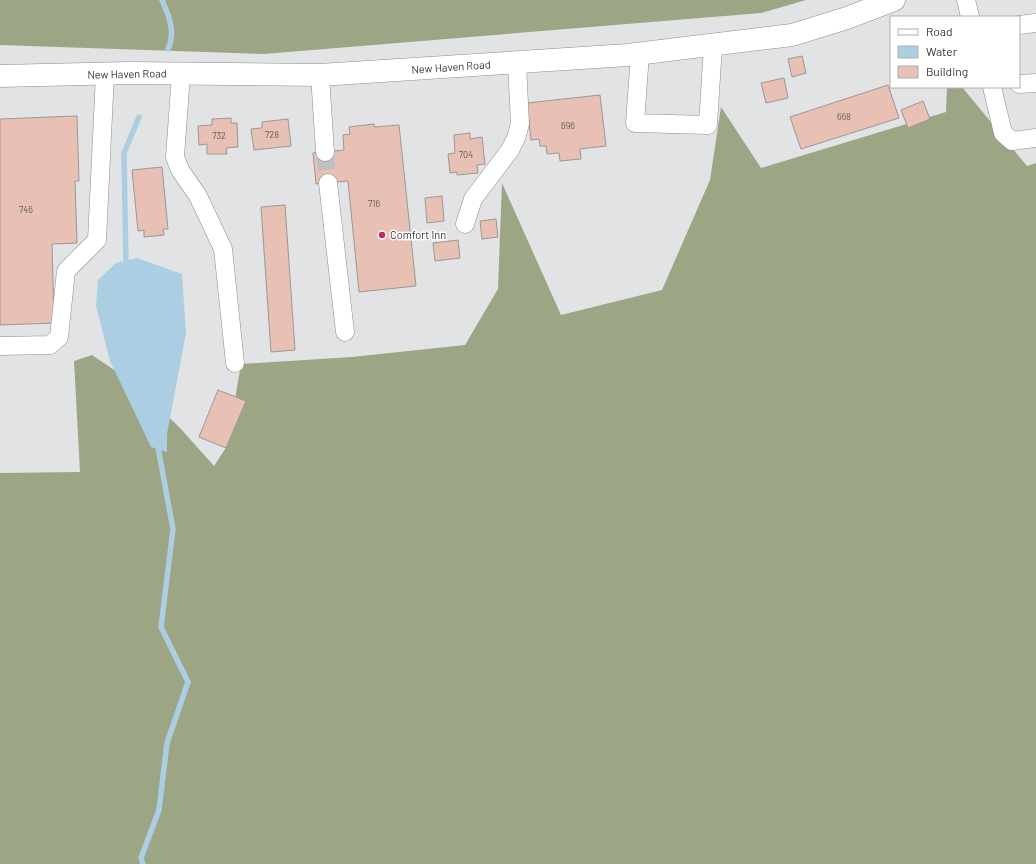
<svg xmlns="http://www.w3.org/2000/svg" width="1036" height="864" font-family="Barlow,sans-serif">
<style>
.forest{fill:#9ca584}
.water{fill:#abcee3}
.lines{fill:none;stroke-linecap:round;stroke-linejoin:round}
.stream{stroke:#abcee3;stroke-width:5.5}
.building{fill:#e8c1b4;stroke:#9a9796}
.minor-tunnel{stroke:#bfc0c2;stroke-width:18;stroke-dasharray:18 9;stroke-linecap:butt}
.minor-casing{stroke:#8c8c8e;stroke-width:19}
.major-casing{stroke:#8c8c8e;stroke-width:23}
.minor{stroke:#fff;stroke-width:18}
.major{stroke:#fff;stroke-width:22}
.poi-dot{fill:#b82d65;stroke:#fff;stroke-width:1.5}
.labels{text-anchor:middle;stroke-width:3;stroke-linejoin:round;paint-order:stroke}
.number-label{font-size:9px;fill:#625856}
.street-label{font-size:11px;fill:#353536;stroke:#fff}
.poi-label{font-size:11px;fill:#353536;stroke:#fff;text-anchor:start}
</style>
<rect width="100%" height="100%" fill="#e2e3e5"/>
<g class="forest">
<polygon points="0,0 806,0 761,13 264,54 0,45"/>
<polygon points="947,87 962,87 1027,166 1036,163 1036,864 0,864 0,473 80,472 74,361 92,355 135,384 181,429 214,466 227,446 241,364 352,357 465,345 498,289 502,183 561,315 662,290 710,180 721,107 761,168 946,112"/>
</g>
<polygon class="water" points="137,258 182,274 186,333 167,434 167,452 151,447 110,361 96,306 98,280 116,263"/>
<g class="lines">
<g class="stream">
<path d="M162,0C169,16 176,32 168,49"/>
<polyline points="126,268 124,153 139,117"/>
<polyline points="143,864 141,858 159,810 167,743 188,682 161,627 173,529 157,442"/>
</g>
</g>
<g class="building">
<polygon points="802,56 806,73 792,77 788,59"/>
<polygon points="784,78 788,98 766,103 761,83"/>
<polygon points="888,85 899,118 801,149 790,117"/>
<polygon points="600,95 606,146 580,149 581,159 560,161 559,153 547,154 546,146 540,146 539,139 531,140 527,103"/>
<polygon points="923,101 930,119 908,128 901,110"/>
<polygon points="77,116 79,181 75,181 77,243 52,244 54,323 0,325 0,119"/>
<polygon points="231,118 231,123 237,123 238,147 226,148 227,154 207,154 207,144 199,145 198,126 212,125 212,119"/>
<polygon points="288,119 291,146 254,150 251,129 262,128 262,122"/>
<polygon points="374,124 374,127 399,125 416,286 359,292 348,181 316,184 313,153 344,150 343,135 350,134 349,127"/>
<polygon points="470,133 470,139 482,137 485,164 477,165 478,173 457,175 457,172 450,173 448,154 455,153 454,135"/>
<polygon points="162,167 168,229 163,229 164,235 144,237 144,230 138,231 132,170"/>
<polygon points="442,196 444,221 427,223 425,198"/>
<polygon points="285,205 295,350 271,352 261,207"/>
<polygon points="496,219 498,237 482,239 480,221"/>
<polygon points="458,240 460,258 435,261 433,243"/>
<polygon points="218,390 246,401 226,448 199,437"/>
</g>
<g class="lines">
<polyline class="minor-tunnel" points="325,152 328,183"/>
<defs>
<g id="minor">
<polyline points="966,0 970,17"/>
<polyline points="1019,25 1036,23"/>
<polyline points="640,54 635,123 708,125 713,45"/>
<polyline points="181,74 175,157 180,170 198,196 223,249 235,363"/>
<polyline points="320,75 325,152"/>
<polyline points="1019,84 1036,83"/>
<polyline points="992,87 1003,133 1012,141 1036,138"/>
<polyline points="328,183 345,332"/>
<polyline points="465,224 473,199 510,150 516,138 520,124 517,63"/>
<polyline points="0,346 50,345 59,337 66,271 97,240 105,74"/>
</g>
<polyline id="major" points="0,76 128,73 320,75 628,55 792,35 847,18 894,0"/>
</defs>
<use href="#minor" class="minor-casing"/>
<use href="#major" class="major-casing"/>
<use href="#minor" class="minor"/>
<use href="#major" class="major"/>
</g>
<circle class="poi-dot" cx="382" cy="235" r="4"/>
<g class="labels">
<g class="number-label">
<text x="844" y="120">668</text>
<text x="568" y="129">696</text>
<text x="272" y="138">728</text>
<text x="219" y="139">732</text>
<text x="466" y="158">704</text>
<text x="374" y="207">716</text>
<text x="26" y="213">746</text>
</g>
<g class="street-label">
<text transform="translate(451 67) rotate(-4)" y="4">New Haven Road</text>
<text transform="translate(127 74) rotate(-1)" y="4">New Haven Road</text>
</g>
<g class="poi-label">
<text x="390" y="239">Comfort Inn</text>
</g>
</g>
<rect x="890" y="16" width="130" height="72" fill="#ffffff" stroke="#aeaeaf"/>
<rect x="898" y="29" width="20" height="6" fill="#ffffff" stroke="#aeaeaf"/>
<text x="926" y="36" font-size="12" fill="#353536">Road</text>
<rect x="898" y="46" width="20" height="12" fill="#abcee3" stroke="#aeaeaf"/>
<text x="926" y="56" font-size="12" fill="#353536">Water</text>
<rect x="898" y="66" width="20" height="12" fill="#e8c1b4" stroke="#aeaeaf"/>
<text x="926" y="76" font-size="12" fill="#353536">Building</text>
</svg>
